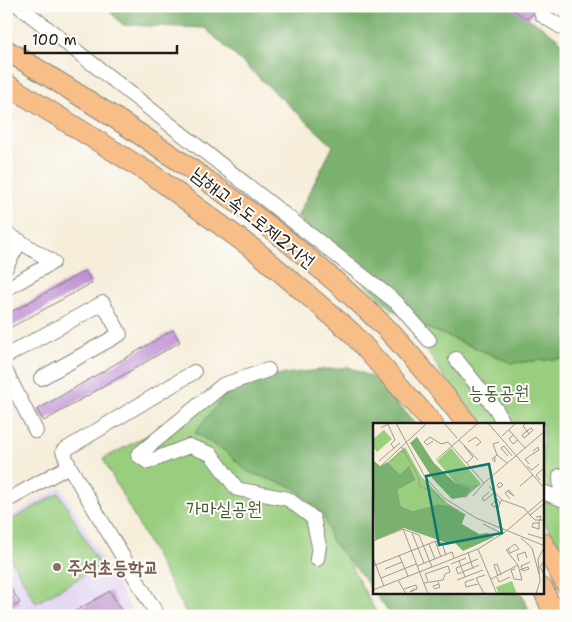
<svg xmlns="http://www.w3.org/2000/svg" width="572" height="622" font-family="'Shantell Sans','Poor Story',sans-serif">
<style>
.built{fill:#e2d4f3}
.green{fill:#99ce7f;stroke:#5a754e}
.forest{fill:#7ab16e;stroke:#4b6645}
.building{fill:#bf90d4}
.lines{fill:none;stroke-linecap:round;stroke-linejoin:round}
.minor-casing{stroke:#89857c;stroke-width:16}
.highway-casing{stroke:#89857c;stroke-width:22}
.minor{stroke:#fff;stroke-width:14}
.highway{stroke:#f7be88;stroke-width:20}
.education-dot{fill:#8d6e63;stroke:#fdfcf7;stroke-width:2}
.labels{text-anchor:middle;stroke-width:4;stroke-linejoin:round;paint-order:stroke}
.street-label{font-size:19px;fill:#1c1c1c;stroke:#fdfcf7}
.park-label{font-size:19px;fill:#485a3f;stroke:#fdfcf7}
.education-label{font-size:19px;font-weight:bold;fill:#785e54;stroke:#fdfcf7;text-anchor:start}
.inset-road{fill:none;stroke:#9f9a8f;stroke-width:1}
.view{fill:#0f766e;fill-opacity:0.15;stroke:#0f766e;stroke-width:2.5}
.inset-edge{fill:none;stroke:#1c1c1c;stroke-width:2.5}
</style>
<rect width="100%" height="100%" fill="#fdfcf7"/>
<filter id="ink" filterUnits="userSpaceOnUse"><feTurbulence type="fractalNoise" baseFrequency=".02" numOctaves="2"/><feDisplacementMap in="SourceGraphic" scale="10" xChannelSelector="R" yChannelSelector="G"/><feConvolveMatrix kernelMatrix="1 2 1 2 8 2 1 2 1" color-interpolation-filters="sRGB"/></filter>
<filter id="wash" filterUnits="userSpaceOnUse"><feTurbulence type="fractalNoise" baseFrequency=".0096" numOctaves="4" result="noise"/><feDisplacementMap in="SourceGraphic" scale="20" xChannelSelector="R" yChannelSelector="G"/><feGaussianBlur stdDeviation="1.12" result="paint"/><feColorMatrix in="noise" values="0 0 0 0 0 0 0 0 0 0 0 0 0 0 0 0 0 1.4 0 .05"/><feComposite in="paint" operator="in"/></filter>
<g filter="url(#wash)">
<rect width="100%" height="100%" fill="#f6eedb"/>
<polygon class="built" points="61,487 135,616 6,616 6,519"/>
<g class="green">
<polygon points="408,320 512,363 566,358 566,560 543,520 543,424 483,424 445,379"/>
<polygon points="250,380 378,616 188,616 103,459"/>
<polygon points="59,493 100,566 36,603 6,551 6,523"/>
</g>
<g class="forest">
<polygon points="104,6 451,6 454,8 465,6 507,6 543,27 566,45 566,358 512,363 408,320 392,309 297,217 333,146 205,28 123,25"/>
<polygon points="349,367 376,379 416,424 374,424 374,593 363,577 331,540 324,515 295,488 248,472 226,452 195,433 224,396 263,376"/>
<polygon points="375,593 521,593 532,616 391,616"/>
</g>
<g id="blocks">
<g class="building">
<polygon points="507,6 531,6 533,14 527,19"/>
<polygon points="85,271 92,283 6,330 6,315"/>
<polygon points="173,330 180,342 44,421 37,410"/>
<polygon points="6,580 20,603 6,611"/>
<polygon points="110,591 124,616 111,616 109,613 104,616 67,616"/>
</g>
</g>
</g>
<g filter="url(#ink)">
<use href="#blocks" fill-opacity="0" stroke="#89857c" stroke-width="1"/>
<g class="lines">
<defs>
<g id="minor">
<polyline points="19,6 396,302 429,340"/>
<polyline points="540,6 542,15 566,30"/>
<polyline points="6,233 53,262 6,289"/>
<polyline points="6,267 20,241"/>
<polyline points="6,356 103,303 120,334 41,378"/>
<polyline points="456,359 496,409 504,424"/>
<polyline points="268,370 223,385 138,455 148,462 189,446 211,454 237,489 288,499 313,518 319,546 317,559"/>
<polyline points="6,372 36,431"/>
<polyline points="69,466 63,451 194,372"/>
<polyline points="543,492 561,499 560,476"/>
<polyline points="6,501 69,466 158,616"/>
</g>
<g id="highway">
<path d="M6,50C140,131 271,217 384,326C394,336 403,347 412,357C431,379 450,401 467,424"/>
<polyline points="6,84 154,176 256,251 351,332 433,424"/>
<polyline points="543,543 566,584"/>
<polyline points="543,589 555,616"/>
</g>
</defs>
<use href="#minor" class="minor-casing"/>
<use href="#highway" class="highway-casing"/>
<use href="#minor" class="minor"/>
<use href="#highway" class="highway"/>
</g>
</g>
<circle class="education-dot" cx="57" cy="567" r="5"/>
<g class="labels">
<g class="street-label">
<text transform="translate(254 217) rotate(38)" y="7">남해고속도로제2지선</text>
</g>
<g class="park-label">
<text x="499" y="399">능동공원</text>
<text x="224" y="515">가마실공원</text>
</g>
<g class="education-label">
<text x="67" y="574">주석초등학교</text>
</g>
</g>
<g transform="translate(373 423)">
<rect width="171" height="171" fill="#f6eedb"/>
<path d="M11,7L19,16L4,29L0,24V16ZM32,24L48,53L77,83L65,81L40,88L28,83L25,67L43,57L36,42L27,51L15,39ZM78,25L108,61L93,73L64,38ZM139,158L144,171H126L123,164Z" fill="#99ce7f"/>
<path d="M44,14L61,40L82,60L98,66L92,74L79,76L60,56L37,20ZM0,37L7,43L15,39L27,51L36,42L43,57L25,67L28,83L40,88L65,81L77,83L92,92L89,101L106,111L115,110L121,114L90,128L82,120H74L31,105L2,117Z" fill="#7ab16e"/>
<path class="inset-road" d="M23,0L52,54L71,75L103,95L172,123M71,0L84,15M115,0L172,66M152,1L150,3L154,8L156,11L151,15L149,12L154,8L158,5L160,7L156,11M8,5L15,1L22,17L18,21L21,25M136,7L152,25M140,12L136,16L140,21L145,17M129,13L143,0M86,17L105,37M60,18L54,22L51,19L57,14L68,21L75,19L111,60L172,8M95,19L103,14L108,19L103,23M126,19L120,21L124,32L134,40M28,23L45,53L47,64L56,67M91,23L100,34L94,40M135,33L128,25L131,23L139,33M122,34V39L119,36L124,32M63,37L105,0M6,38L27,20M17,39L28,28L32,30M156,41L152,36L166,27L165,24L160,28M9,42L54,0M154,43L159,47L166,41M82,55L87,61L99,64L104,62L92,75M167,57L163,52L170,46M127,59L130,62L126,65L124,62ZM116,63L129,77L151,85L157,92M147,63L160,52M134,68L141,73L136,67L132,70L137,76M57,69L56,67L60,68L71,80M116,69L109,75L111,78L121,70M100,73L111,60M127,80L124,76L118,82L125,85L127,80L129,77M172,80L157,92L162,97H172M74,81L93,92M163,94L168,93L166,100H160L159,104L166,106V100M110,101L130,111M30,106L46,112L59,144M39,110L51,140M155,111L172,116M148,115L159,125L166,151M0,118L30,106L55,171M62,118L68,134M56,121L62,136M105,126L124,171M135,126L137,130L146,126L142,121L135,126L133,127L145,142M95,129L100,146M26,132L35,153M0,135L11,163M105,136L83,145L85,151L106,142M172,136L167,144L172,153M86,138L92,154M146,138L144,132L152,129L154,135M78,141L93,135M0,143L63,118L69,120L73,132M44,143L79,129L81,135M12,146L29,139M147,147L149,146L155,144L156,146L150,148L149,146L148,143L157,139M125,153L121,142L124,141L128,152M124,154L126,159L137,154M8,155L43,141M101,156L92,159L93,164L105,161M118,156L145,142L149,157L141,156L138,147L142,146M25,157L33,171M84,157L110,147M65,159L67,164L62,166L60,163L66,161M51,160L70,157L72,151L77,149L75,143L52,151L55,158M31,166L43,162L44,166L37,169L42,165M0,167L105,126L132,109L172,75M111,171L103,155L112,152M163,171L167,158L165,136L172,123"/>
<path class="view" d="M116,41L129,110L66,122L53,53Z"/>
<rect width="171" height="171" class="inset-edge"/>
</g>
<rect width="572" height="622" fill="none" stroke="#fdfcf7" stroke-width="25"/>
<path d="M25 45v8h152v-8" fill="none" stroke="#1c1c1c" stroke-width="2.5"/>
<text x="32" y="45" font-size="15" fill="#1c1c1c" stroke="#fdfcf7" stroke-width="4" paint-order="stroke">100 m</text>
</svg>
